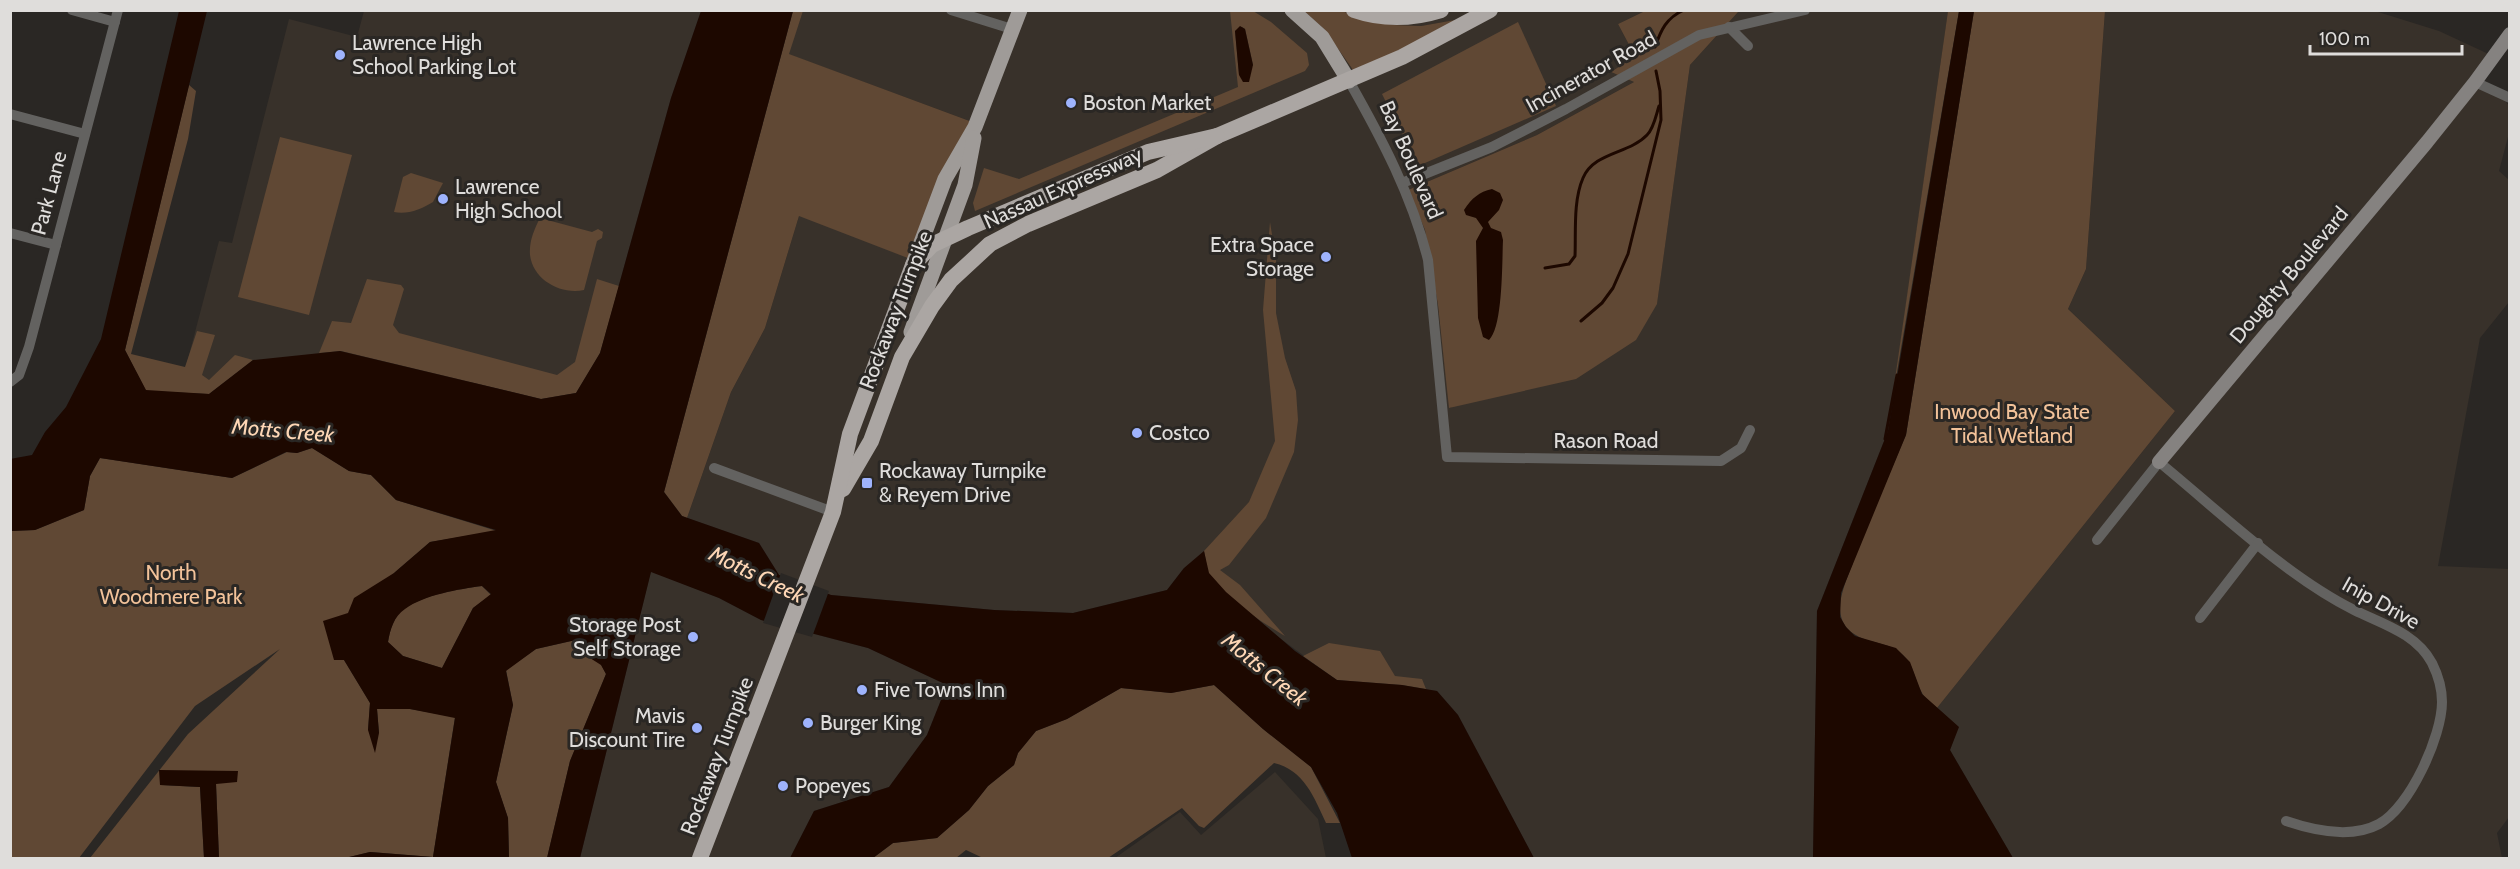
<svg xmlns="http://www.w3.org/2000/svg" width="2520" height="869" font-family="Cabin,sans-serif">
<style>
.built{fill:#38312a}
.green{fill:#604834;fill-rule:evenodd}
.water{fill:#1d0800;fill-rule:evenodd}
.pier{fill:#2a2724}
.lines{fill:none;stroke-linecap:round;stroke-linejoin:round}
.stream{stroke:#1d0800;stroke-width:3}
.minor{stroke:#636260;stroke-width:10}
.secondary{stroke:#858280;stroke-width:14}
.primary{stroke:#9f9b98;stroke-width:15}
.trunk{stroke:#aba6a3;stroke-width:16}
.poi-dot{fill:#9eb3fd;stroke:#2a2724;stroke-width:2}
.labels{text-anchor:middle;stroke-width:6;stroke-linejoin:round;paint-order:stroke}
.poi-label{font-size:21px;fill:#dfdddb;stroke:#2a2724;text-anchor:start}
.street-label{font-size:21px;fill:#dfdddb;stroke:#2a2724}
.park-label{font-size:21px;fill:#f2c299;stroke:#2a2724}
.water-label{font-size:22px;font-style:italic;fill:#fed7b6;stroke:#2a2724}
</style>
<rect width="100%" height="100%" fill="#2a2724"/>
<g class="built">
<polygon points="364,11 701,11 671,98 600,353 576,393 253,360 209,394 184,374 219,241 232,243 289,19 357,37"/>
<polygon points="803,11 1304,11 1324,29 1358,77 1469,18 1421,26 1395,25 1359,17 1342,11 1645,11 1618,24 1635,56 1611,72 1634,82 1537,135 1408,190 1425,230 1438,305 1450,408 1657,303 1690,65 1739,11 1948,11 1888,431 1817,611 1813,858 1534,858 1458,715 1437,691 1337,680 1184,568 1167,590 1073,613 994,610 831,595 779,575 759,543 687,518 731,392 765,328 799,216 975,123 788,54"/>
<polygon points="2105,11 2375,11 2439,31 2495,57 2478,80 2499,91 2509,106 2509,133 2499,171 2509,180 2509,302 2480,338 2438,566 2509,569 2509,817 2497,833 2502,858 2013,858 1950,750 1958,727 1937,708 2175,411 2068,309 2086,269"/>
<polygon points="651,571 719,598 761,620 868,648 947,685 927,735 889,787 814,811 790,858 580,858"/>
<polygon points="1275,772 1318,819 1326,858 1115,858 1180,812 1201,835"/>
</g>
<g class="green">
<polygon points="793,11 803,11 789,54 975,123 913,260 799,216 765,328 731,392 687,518 682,516 664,492"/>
<path d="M1230,11H1253L1271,22L1307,53L1309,65L1305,71L975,211L973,203L984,168L1019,179L1238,87ZM1242,27L1245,29L1253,65L1239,75L1235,31Z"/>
<polygon points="1304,11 1342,11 1359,17 1394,25 1421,26 1472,17 1358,77 1324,29"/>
<polygon points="1645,11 1739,11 1690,65 1657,304 1636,340 1576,379 1449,408 1438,305 1425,230 1408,190 1537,135 1634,82 1611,72 1635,56 1618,24"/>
<polygon points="1948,11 1959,11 1891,407"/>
<path d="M1974,11H2105L2086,269L2068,309L2175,411L1937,708C1932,703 1924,698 1921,691C1914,678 1914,665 1903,655C1894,646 1882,644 1870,641C1826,628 1840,595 1853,563L1852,561L1906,435Z"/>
<polygon points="1518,22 1556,106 1418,166 1382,94"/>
<polygon points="189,85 196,91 188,139 131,354 185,367 197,331 215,335 202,375 209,380 235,355 253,360 209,394 146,391 125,350"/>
<polygon points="280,137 352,155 309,315 238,297"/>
<path d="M411,173L443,183L433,202C422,209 407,215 394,212L403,177Z"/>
<path d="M540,218L592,232L598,229L603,232L602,238L597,241L584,290C561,295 533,280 530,255C529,241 534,230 540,218Z"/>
<path d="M1270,222L1276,260V313L1285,358L1296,391L1298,420L1294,452L1266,518L1229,565L1220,570L1240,585L1285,636C1262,622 1223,598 1209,574C1206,568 1206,558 1204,551L1249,502L1275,441L1263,310Z"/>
<polygon points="367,279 401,285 404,289 393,325 399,333 557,375 575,362 597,279 619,286 600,353 576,393 541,399 341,351 319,353 332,321 351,323"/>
<polygon points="312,448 349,471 371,475 396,500 497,531 430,542 394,573 344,660 370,703 368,730 379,733 377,709 410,709 455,717 433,857 370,852 345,858 219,858 216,784 160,770 161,785 200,787 204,858 90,858 188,734 280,649 195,706 79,858 11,858 10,531 35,530 84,510 90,476 100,458 232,478 287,452 297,453"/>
<path d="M482,586L491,595L473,608L442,668L403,656L388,642C390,630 394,615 405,608C424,595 459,589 482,586Z"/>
<polygon points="580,639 591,645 606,674 570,761 547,858 509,858 508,818 496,782 513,705 506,670 536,649"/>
<polygon points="1329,643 1380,651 1395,676 1422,679 1426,689 1402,685 1337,680 1303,656"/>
<path d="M1214,685L1263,729L1311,767L1340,823H1326C1314,797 1304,770 1274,763L1204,828L1199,826L1182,808L1108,858H983L966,850L956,858H873L893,843L937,838L969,810L988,786L1014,765L1018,753L1036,731L1067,719L1121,688L1171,693Z"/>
</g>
<g class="water">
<path d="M179,11H207L125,350L146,390L209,394L253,360L340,351L541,399L576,393L600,353L671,98L701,11H793L664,492L682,516L759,543L779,575L831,595L994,610L1073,613L1167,590L1184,568L1204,551L1209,573L1226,592L1295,651L1337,680L1402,685L1437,691L1458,715L1534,858H1352L1337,813L1311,767L1263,729L1214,685L1171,693L1121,688L1067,719L1036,731L1018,753L1014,765L988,786L969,810L937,838L893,843L873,858H790L814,811L889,787L927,735L947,685L868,648L761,620L719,598L651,572L580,858H547L570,761L606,674L601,665L590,658L591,645L580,639L536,649L506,671L513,705L496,782L508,818L509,858H345L370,852L433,857L455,718L410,709H377L379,733L375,753L368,730L370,703L344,660H334L323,621L348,613L354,598L394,573L430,542L496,530L396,500L371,475L349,471L312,448L297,453L286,452L232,478L100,458L90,476L84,510L35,530L11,531L10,459L32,455L45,432L66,407L101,339ZM482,586L491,594L473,608L442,668L403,656L388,642C390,630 394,616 405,609C424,595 459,589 482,586Z"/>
<polygon points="1959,11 1974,11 1906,435 1841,593 1840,617 1846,627 1855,636 1896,648 1910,662 1922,694 1959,727 1950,750 2013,858 1813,858 1817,611 1888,431"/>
<polygon points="1240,26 1245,29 1253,65 1249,82 1243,82 1239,75 1235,31"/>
<path d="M1492,189L1500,193L1503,200L1499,210L1488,222L1491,228L1501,232L1503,240C1502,262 1503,327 1489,340L1483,337L1478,318L1476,241L1483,228L1476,218L1466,215L1464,210C1472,198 1479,192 1492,189Z"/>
<polygon points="159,770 238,771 237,782 216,784 219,858 204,858 200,787 160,785"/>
</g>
<polygon class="pier" points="781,573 829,591 812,637 763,623"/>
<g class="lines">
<g class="stream">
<path d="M1655,47C1661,30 1666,18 1684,10"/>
<path d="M1545,268L1569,264L1575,256C1576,232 1573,201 1583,178C1594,152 1629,154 1647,135C1654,128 1656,115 1659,106"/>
<polyline points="1581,321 1602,303 1613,288 1628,254 1661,120 1660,91 1656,71"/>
<polyline points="1885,439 1897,375"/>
</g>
<g class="minor">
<polyline points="72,10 115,22"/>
<polyline points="951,10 1012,29"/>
<polyline points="1729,27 1748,46"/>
<path d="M1349,81C1382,139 1412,196 1428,260L1447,457L1721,461L1741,448L1750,430"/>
<polyline points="2475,82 2510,98"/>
<polyline points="10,114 85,134"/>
<polyline points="1402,183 1492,147 1566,109 1699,35 1805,10"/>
<polyline points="10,233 56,245"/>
<polyline points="10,382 19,375 29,347 118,10"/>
<polyline points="714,468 833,512"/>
<path d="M2097,540L2159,462C2219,511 2286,576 2354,610C2382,624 2416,633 2432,663C2438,675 2442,689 2442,702C2442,736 2410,807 2379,824C2351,839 2315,831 2286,821"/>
<polyline points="2200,618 2258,543"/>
</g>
<polyline class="secondary" points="2159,462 2427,142 2475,82 2510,34"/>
<g class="primary">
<polyline points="1292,10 1322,37 1349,81"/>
<polyline points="913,264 945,179 975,127 1020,10"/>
<polyline points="911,332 965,185 974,138"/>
</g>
<g class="trunk">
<path d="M1354,10C1383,20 1412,19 1441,10"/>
<polyline points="843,489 871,441 902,357 932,306 951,280 990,244 1028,224 1157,170 1217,136 1402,57 1490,10"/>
<polyline points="700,858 833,512 850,434 913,265 932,245 968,228 1148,152 1217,136"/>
</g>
</g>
<g class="poi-dot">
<circle cx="340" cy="55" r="6"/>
<circle cx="1071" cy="103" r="6"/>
<circle cx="443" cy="199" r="6"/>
<circle cx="1326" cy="257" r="6"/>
<circle cx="1137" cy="433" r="6"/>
<rect x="861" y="477" width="12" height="12" rx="3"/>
<circle cx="693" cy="637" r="6"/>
<circle cx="862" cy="690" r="6"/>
<circle cx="808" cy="723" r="6"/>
<circle cx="697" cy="728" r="6"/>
<circle cx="783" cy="786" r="6"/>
</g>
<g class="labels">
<g class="poi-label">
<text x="352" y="50">Lawrence High<tspan x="352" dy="24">School Parking Lot</tspan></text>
<text x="1083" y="110">Boston Market</text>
<text x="455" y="194">Lawrence<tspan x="455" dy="24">High School</tspan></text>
<text x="1314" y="252" text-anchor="end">Extra Space<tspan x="1314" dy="24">Storage</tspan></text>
<text x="1149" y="440">Costco</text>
<text x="879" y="478">Rockaway Turnpike<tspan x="879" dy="24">&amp; Reyem Drive</tspan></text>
<text x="681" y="632" text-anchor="end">Storage Post<tspan x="681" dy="24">Self Storage</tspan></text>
<text x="874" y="697">Five Towns Inn</text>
<text x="685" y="723" text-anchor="end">Mavis<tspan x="685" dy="24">Discount Tire</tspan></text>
<text x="820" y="730">Burger King</text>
<text x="795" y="793">Popeyes</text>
</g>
<g class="street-label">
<text transform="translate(1591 72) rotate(-29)" y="7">Incinerator Road</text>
<text transform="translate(1411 160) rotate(66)" y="7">Bay Boulevard</text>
<text transform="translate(1063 188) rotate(-24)" y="7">Nassau Expressway</text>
<text transform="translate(49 193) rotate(-75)" y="7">Park Lane</text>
<text transform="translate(2289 275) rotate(-50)" y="7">Doughty Boulevard</text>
<text transform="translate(896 310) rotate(-69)" y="7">Rockaway Turnpike</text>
<text x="1606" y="448">Rason Road</text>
<text transform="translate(2381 603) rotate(29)" y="7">Inip Drive</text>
<text transform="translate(717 756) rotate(-69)" y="7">Rockaway Turnpike</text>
</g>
<g class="park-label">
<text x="2012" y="419">Inwood Bay State<tspan x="2012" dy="24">Tidal Wetland</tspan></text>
<text x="171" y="580">North<tspan x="171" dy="24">Woodmere Park</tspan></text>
</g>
<g class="water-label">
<text transform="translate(283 430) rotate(5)" y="8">Motts Creek</text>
<text transform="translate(757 574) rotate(26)" y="8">Motts Creek</text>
<text transform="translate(1265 669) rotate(39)" y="8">Motts Creek</text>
</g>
</g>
<rect width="2520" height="869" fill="none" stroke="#dfdddb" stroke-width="24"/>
<path d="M2310 45v9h152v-9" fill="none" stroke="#dfdddb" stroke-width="3"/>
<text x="2319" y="45" font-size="18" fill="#dfdddb" stroke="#2a2724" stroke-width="4.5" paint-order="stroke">100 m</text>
</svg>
